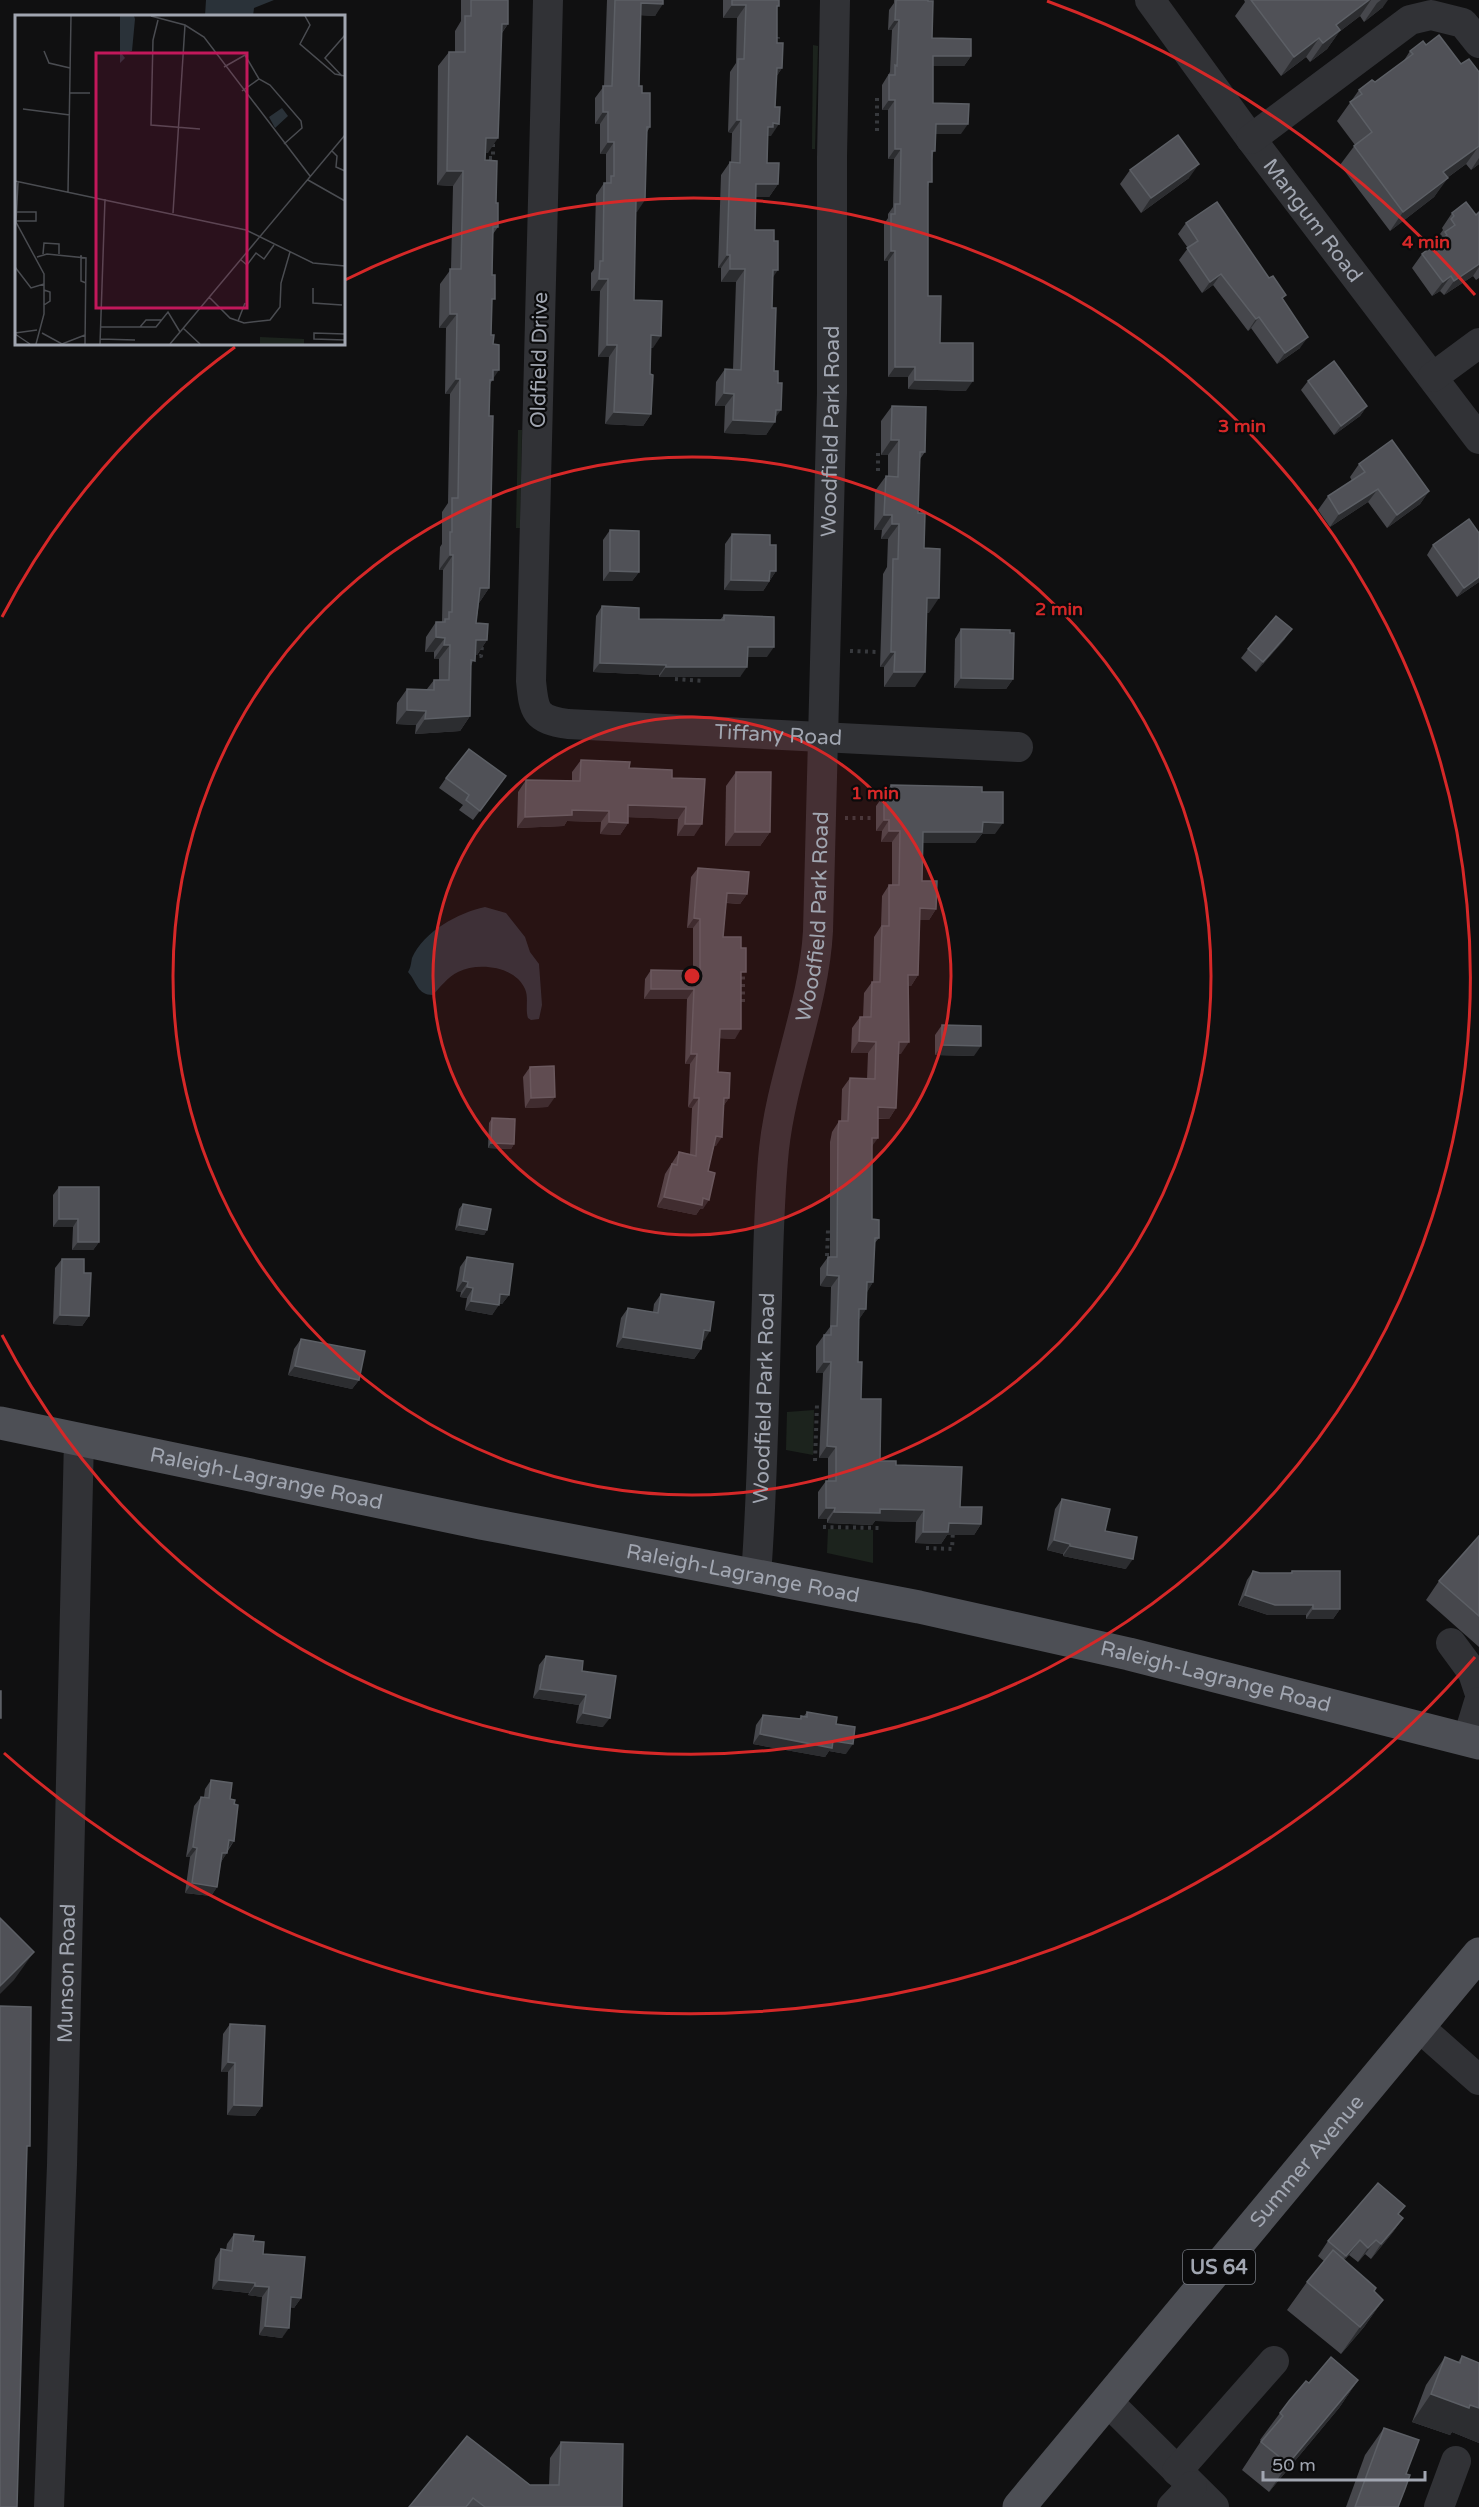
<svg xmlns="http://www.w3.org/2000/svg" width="1479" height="2507" font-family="'Varela Round',sans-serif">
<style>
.green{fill:#1c231d}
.water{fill:#2a3239}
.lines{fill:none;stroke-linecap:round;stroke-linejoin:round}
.path{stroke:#37393d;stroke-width:4;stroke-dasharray:3 4.5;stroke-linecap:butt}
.minor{stroke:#313236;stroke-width:30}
.major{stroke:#4d4f55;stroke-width:33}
.wall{fill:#46474c}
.shaded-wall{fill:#2c2d30}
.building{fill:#505157;stroke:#5c5f65;stroke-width:1.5}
.ring{fill:none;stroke:#d62828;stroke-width:3}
.labels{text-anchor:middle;stroke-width:4.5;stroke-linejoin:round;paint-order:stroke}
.shield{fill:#0b0b0c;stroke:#747880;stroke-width:1.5}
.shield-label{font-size:20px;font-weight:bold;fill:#a1a6b1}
.street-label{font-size:21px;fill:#a1a6b1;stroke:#0b0b0c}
.inset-road{fill:none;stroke:#4a4c51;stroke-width:1.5}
.view{fill:#c2185b;fill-opacity:0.15;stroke:#c2185b;stroke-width:3}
.inset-edge{fill:none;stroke:#a1a6b1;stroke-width:3}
.centre{fill:#d62828;stroke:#0b0b0c;stroke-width:3}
.ring-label{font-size:18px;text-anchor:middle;font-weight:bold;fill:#d62828;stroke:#0b0b0c;stroke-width:4.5;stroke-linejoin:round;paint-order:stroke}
</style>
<rect width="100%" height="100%" fill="#101011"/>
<g class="green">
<polygon points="813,45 818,46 815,149 812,149"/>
<polygon points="518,430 522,430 520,528 516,528"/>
<polygon points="814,1410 813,1455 786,1450 787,1412"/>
<polygon points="828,1529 873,1530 873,1563 827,1553"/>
</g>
<g class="water">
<polygon points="206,0 274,0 254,8 253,16 205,16"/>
<path d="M485,907L506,913L525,937L530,952L539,964L542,1005L539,1019L531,1020L528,1018C525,1009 529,998 525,989C515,966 478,962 458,972C448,977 440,987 433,995C417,995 417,982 408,972C411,967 411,963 412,958C424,931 458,913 485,907Z"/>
</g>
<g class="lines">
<g class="path">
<polyline points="777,46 778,37"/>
<polyline points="877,131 877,98 880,98"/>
<polyline points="489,158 493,158 493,141"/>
<polyline points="878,453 878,475"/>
<polyline points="850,651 879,652"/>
<polyline points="472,656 481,656 482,646"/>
<polyline points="675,679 704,681"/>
<polyline points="845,818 875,818"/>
<polyline points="743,1002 743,973"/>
<polyline points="827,1256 828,1230"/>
<polyline points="815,1461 817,1405"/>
<polyline points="823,1527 879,1528"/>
<polyline points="926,1548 952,1549 953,1530"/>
</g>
<g class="minor">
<path id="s1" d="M548,0L531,681C534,712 535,719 568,724L1018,747"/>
<path id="s2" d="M1150,0L1251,139L1479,439"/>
<polyline points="1251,139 1410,20 1431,15 1463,23 1479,43"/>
<polyline points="1433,377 1479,343"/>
<path id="s3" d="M756,1576C763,1483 764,1391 767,1298C768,1248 769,1198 774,1149C782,1075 814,1005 818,931L832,393V157L835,0"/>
<polyline points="1451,1643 1473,1673 1479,1691"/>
<polyline points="1468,1738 1479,1702"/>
<polyline points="1419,2027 1479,2080"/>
<polyline points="1107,2401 1214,2507"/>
<polyline points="1177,2471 1274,2361"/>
<path id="s4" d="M49,2507L62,2165L79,1439"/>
<polyline points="1172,2507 1192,2486"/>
<polyline points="1439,2507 1456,2461"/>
</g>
<g class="major">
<path id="s5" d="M0,1423L481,1523L919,1607L1129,1654L1479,1743"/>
<path id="s6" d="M1019,2507L1479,1954"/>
</g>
</g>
<g class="wall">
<polygon points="461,0 508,0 508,24 502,33 488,153 485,153 485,160 496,203 498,227 493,234 491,335 493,379 490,384 489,416 489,588 479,603 476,623 487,640 477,655 475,655 471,666 470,716 460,731 415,734 416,725 396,724 397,703 407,689 427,689 434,680 439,680 439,659 434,659 434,652 425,652 426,637 436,622 442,622 443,570 439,570 440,547 442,544 442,512 448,503 450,394 445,394 446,328 439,328 440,284 451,269 453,186 437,185 438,66 449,52 455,52 455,31 461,21"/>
<polygon points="607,0 663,0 655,16 641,15 639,86 642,93 650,127 647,132 637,212 636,212 634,300 653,348 651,348 650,374 651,414 643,426 605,424 609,357 598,357 600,291 591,291 591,273 594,269 596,195 604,183 606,183 606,154 600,154 600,124 595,124 595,98 604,86"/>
<polygon points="723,0 779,0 777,8 777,43 782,68 776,77 771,136 768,136 767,163 778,184 769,197 755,197 755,230 772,278 772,308 776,418 766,435 724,433 725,406 715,406 716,382 725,369 733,369 736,282 721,282 721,268 718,268 721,175 730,162 731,162 732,133 728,132 730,72 736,63 737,18 723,18"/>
<polygon points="894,0 928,0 932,38 971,56 964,66 933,66 933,103 961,134 936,134 928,188 928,296 940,343 966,391 908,389 908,377 888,377 888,261 884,261 884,224 888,218 888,214 893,207 894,159 888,159 888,110 882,110 882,85 890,72 892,30 888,30 889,10 894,3"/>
<polygon points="1244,0 1381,0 1383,7 1364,22 1360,16 1339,32 1327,49 1310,62 1306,57 1281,76 1235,16 1245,2"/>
<polygon points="1426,45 1461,64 1479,72 1479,164 1471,170 1466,164 1447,178 1434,197 1390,231 1340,165 1355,145 1337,121 1359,90 1375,82 1403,62 1410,51"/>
<polygon points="1130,170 1189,178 1141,213 1120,184"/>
<polygon points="1479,212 1479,278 1476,280 1473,276 1444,295 1440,291 1432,296 1412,268 1422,254 1439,241 1442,236 1440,234 1443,230 1442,228 1452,213 1476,215"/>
<polygon points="1186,223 1283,300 1300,348 1277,364 1251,328 1248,331 1213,285 1202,293 1179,260 1188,248 1178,234"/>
<polygon points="1308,381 1367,406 1360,416 1334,435 1301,390"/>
<polygon points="892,406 925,452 920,459 918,513 924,548 929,613 927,613 915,687 884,687 884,667 880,667 883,574 887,567 888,539 881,539 882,530 874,530 875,491 886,476 888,476 888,455 881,455 881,421"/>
<polygon points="1359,464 1429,491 1420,504 1387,528 1368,502 1330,527 1318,510 1328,496 1352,481 1350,477"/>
<polygon points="610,530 639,572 632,581 603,581 603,540"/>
<polygon points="732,534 770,545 776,571 763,591 724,590 725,544"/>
<polygon points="1433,545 1479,582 1457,597 1427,555"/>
<polygon points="602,606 639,619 720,620 724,615 767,657 747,657 740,677 659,677 659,675 593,672 596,616"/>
<polygon points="961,629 1010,633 1013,679 1006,689 954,688 955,639"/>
<polygon points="1285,639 1256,672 1241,658 1248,649"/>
<polygon points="581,760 629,768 672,778 705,779 694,836 677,836 678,819 628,817 628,823 620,835 600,834 601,822 567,821 564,826 517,828 518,792 526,780 572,781 572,772"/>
<polygon points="736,772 770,832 760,846 725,846 726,786"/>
<polygon points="506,776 473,820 459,810 463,805 439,788 446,778"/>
<polygon points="891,785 982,792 995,834 982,834 975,843 923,843 922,881 936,909 929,920 920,920 918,975 911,986 908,986 901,1054 899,1054 896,1108 889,1119 878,1119 872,1147 872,1219 879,1238 874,1244 873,1282 866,1293 866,1309 859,1319 858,1362 861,1399 880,1461 896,1465 960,1507 981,1524 974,1535 947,1535 941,1544 915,1543 916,1522 875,1521 872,1525 827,1523 827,1519 818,1519 818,1492 826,1481 828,1481 828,1458 819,1458 823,1373 816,1373 816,1346 830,1327 831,1287 820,1286 820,1268 828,1257 830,1257 830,1142 832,1132 839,1121 841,1121 842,1089 850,1078 867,1079 868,1053 851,1053 852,1028 860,1017 863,1017 864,993 872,982 873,982 874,937 881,926 882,896 889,885 892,885 892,842 881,842 882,831 876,831 876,806"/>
<polygon points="698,868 747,894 740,904 726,903 723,937 741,979 735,1039 719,1038 718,1072 729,1098 724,1105 716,1146 714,1146 708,1171 703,1209 700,1209 696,1215 657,1207 665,1174 679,1152 690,1154 692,1108 688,1107 690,1064 685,1064 687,999 644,999 645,979 651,970 693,971 693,928 687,928 691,877"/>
<polygon points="942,1025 974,1056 935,1055 935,1035"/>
<polygon points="530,1067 548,1107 525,1108 523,1077"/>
<polygon points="492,1118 514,1144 511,1149 488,1148 489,1123"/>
<polygon points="59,1187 99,1242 93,1250 72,1250 73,1227 53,1227 53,1195"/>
<polygon points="463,1204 487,1230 484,1235 455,1230 459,1209"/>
<polygon points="467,1257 509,1295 502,1304 499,1304 492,1315 465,1310 467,1298 460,1297 461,1292 456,1291 460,1267"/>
<polygon points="62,1259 84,1273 89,1316 82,1326 53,1324 55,1268"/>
<polygon points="661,1294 704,1341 702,1341 701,1349 694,1359 616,1347 621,1318 628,1308 653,1312 654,1304"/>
<polygon points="301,1339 359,1380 352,1389 288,1375 294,1349"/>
<polygon points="1062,1499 1105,1531 1126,1569 1063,1556 1063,1554 1047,1550 1055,1509"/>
<polygon points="1479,1536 1479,1647 1426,1600 1439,1581"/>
<polygon points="1253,1571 1260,1573 1290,1573 1292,1571 1340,1609 1333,1619 1306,1619 1306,1615 1268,1615 1238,1605 1247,1580"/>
<polygon points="546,1656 582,1671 603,1727 576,1723 579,1705 533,1698 539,1665"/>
<polygon points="807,1712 836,1724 846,1754 829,1751 825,1757 753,1744 756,1725 763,1715 799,1719 801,1716 804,1716"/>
<polygon points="211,1780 230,1799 234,1841 221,1862 217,1887 211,1896 185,1893 190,1857 186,1857 194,1806 201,1797 204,1797 205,1789"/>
<polygon points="230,2024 262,2106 255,2116 227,2115 228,2072 221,2072 223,2034"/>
<polygon points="1398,2215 1403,2218 1393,2232 1371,2259 1365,2254 1358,2262 1349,2255 1344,2260 1374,2292 1383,2300 1364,2327 1341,2354 1287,2310 1307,2282 1324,2261 1318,2256 1328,2241"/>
<polygon points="234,2234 253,2241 263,2254 301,2298 294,2308 291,2307 282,2338 259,2335 262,2297 248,2295 249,2293 212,2289 215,2259 221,2249 226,2250 227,2244"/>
<polygon points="1462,2356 1479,2363 1479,2443 1452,2432 1450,2435 1412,2422 1426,2385 1445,2357 1458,2362"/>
<polygon points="1358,2380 1339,2408 1269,2492 1242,2470 1261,2441 1260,2440 1280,2413 1309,2383"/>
<polygon points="1384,2428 1406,2474 1398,2507 1346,2507 1365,2455"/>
<polygon points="561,2442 622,2507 409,2507 530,2485 549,2485 550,2458"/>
</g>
<g class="shaded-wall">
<polygon points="1369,0 1371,0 1360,16 1339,32 1327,49 1310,62 1336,25"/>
<polygon points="1381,0 1388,0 1383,7 1364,22 1377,3"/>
<polygon points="641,3 663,4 655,16 632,15"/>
<polygon points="732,5 746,5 737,18 723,18"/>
<polygon points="895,20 899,20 892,30 888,30"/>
<polygon points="502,24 508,24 497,39"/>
<polygon points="1319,38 1306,57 1281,76 1294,57"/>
<polygon points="933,56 971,56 964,66 926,66"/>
<polygon points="777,68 782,68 774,80"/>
<polygon points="889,100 895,100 888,110 882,110"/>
<polygon points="603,112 608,112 600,124 595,124"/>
<polygon points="737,120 741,120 732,133 728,132"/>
<polygon points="773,123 779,124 771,136 766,136 768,127"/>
<polygon points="936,124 968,124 961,134 929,134"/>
<polygon points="486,138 498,138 488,153 476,153"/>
<polygon points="608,142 614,142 606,154 600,154"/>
<polygon points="1479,146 1466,164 1429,191 1443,172"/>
<polygon points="895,149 901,149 894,159 888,159"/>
<polygon points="1479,158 1479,164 1471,170"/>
<polygon points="1199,164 1189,178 1141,213 1151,198"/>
<polygon points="447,171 463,171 453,186 437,185"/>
<polygon points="1448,178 1434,197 1390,231 1403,212"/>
<polygon points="756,184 778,184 769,197 747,197"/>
<polygon points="636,200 645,200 637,212 627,212"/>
<polygon points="891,251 895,251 888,261 884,261"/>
<polygon points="727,255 730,255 721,268 718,268"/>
<polygon points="1479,264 1479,267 1473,276 1444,295 1454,281"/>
<polygon points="730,269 745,269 736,282 721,282"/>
<polygon points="773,270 778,270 769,283"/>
<polygon points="1221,274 1213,285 1202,293 1210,282"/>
<polygon points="1451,276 1440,291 1432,296 1443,282"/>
<polygon points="599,279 608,279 600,291 591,291"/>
<polygon points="450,314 457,314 446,328 439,328"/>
<polygon points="1259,317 1251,328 1248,331 1256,319"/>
<polygon points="651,335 661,336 653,348 643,347"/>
<polygon points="1308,337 1300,348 1277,364 1285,353"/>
<polygon points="607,345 617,345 609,357 598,357"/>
<polygon points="895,367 915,367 908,377 888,377"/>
<polygon points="493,370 499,370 482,395"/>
<polygon points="456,379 460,379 450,394 445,394"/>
<polygon points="915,380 973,381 966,391 908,389"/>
<polygon points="724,393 734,394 725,406 715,406"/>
<polygon points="1367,406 1360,416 1334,435 1341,426"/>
<polygon points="776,410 781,410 772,422 775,422 766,435 724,433 733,420"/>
<polygon points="614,412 651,414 643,426 605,424"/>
<polygon points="891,440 899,440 888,455 881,455"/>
<polygon points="1378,489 1368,502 1330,527 1339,514"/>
<polygon points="1429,491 1420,504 1387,528 1397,515"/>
<polygon points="884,515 892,515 882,530 874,530"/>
<polygon points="892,524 899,524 888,539 881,539"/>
<polygon points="450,555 453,555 443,570 439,570"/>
<polygon points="610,571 639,572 632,581 603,581"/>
<polygon points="770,571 776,571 763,591 724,590 731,580"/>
<polygon points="1479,577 1479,582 1457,597 1464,588"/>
<polygon points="480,588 489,588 479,603 470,603"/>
<polygon points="927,598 939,598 929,613 917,613"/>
<polygon points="1292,629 1285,639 1256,672 1263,662"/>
<polygon points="436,637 445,638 434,652 425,652"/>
<polygon points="476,640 487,640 477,655 465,654"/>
<polygon points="444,645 450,645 439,659 434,659"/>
<polygon points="748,647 774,647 767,657 741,657"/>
<polygon points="891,652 895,652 884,667 880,667"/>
<polygon points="600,663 666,665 659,675 593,672"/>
<polygon points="666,667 747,667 740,677 659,677"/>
<polygon points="894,672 925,672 915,687 884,687"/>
<polygon points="961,678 1013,679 1006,689 954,688"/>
<polygon points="407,710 426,711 416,725 396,724"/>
<polygon points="470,716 460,731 415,734 425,719"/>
<polygon points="628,805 686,807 678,819 620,817"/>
<polygon points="572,810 609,811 601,822 567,821 564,826 517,828 525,817"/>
<polygon points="884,820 889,820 882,831 876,831"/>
<polygon points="609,822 628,823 620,835 600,834"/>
<polygon points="983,822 1003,823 995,834 982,834 975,843 915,843 923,832"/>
<polygon points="685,824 702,824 694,836 677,836"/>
<polygon points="889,831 900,831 892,842 881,842"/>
<polygon points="735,832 770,832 760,846 725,846"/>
<polygon points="727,893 747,894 740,904 721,902"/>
<polygon points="920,908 936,909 929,920 913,920"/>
<polygon points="694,918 700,919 693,928 687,928"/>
<polygon points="908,975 918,975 911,986 900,986"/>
<polygon points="651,989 694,989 687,999 644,999"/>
<polygon points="720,1029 741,1029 735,1039 713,1038"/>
<polygon points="859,1041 876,1042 868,1053 851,1053"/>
<polygon points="899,1042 909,1042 901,1054 891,1053"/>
<polygon points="942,1045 981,1046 974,1056 935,1055"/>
<polygon points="691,1054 697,1054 690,1064 685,1064"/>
<polygon points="555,1097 548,1107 525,1108 531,1098"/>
<polygon points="694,1098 699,1098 692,1108 688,1107"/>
<polygon points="724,1098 729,1098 722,1108"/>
<polygon points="878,1107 896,1108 889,1119 871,1118"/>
<polygon points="716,1136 722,1137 716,1146 709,1146"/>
<polygon points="872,1138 878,1138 870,1149"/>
<polygon points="491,1143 514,1144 511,1149 488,1148"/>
<polygon points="664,1197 703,1198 709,1200 703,1209 700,1209 696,1215 657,1207"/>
<polygon points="59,1219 78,1219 73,1227 53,1227"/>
<polygon points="459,1225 487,1230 484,1235 455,1230"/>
<polygon points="78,1242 99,1242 93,1250 72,1250"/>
<polygon points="827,1275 839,1276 831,1287 820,1286"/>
<polygon points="463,1281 468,1282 461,1292 456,1291"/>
<polygon points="867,1282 873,1282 866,1294"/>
<polygon points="467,1287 473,1288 467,1298 460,1297"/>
<polygon points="500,1294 509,1295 502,1304 494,1303"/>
<polygon points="471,1301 499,1305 492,1315 465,1310"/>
<polygon points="859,1309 866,1309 858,1321"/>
<polygon points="60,1315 89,1316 82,1326 53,1324"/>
<polygon points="704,1330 710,1331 704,1341 697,1340"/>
<polygon points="623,1337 701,1349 694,1359 616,1347"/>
<polygon points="824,1362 831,1362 823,1373 816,1373"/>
<polygon points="295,1366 359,1380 352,1389 288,1375"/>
<polygon points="827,1446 836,1447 828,1458 819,1458"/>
<polygon points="826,1508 835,1508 827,1519 818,1519"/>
<polygon points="880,1509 924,1510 916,1522 875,1521 872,1525 827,1523 834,1512"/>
<polygon points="949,1523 981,1524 974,1535 947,1535 941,1544 915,1543 923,1532"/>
<polygon points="1054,1540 1070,1544 1063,1554 1047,1550"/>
<polygon points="1070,1546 1133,1559 1126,1569 1063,1556"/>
<polygon points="1245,1595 1313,1605 1306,1615 1268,1615 1238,1605"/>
<polygon points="1313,1609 1340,1609 1333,1619 1306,1619"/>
<polygon points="540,1689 586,1695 579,1705 533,1698"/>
<polygon points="583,1713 610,1718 603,1727 576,1723"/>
<polygon points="760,1734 833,1741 853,1744 846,1754 829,1751 825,1757 753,1744"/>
<polygon points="229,1840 234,1841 227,1850"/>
<polygon points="193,1847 197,1848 190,1857 186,1857"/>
<polygon points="222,1853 227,1853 220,1863"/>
<polygon points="192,1883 217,1887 211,1896 185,1893"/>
<polygon points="34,1952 14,1980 0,1994 0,1986"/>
<polygon points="228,2062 235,2063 228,2072 221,2072"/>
<polygon points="234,2105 262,2106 255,2116 227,2115"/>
<polygon points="1403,2218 1393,2232 1371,2259 1381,2244"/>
<polygon points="1360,2240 1349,2255 1336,2270 1346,2256"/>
<polygon points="1376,2240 1365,2254 1358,2262 1368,2248"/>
<polygon points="219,2280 255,2283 249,2293 212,2289"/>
<polygon points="255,2286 269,2287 262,2297 248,2295"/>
<polygon points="291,2297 301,2298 294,2308 285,2307"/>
<polygon points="1383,2300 1364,2327 1341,2354 1360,2327"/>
<polygon points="265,2326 289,2328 282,2338 259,2335"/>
<polygon points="1358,2380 1339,2408 1269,2492 1288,2464"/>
<polygon points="1431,2394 1470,2405 1479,2408 1479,2443 1452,2432 1450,2435 1412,2422"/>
</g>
<g class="building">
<polygon points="471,0 508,0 508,24 502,24 498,138 486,138 485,160 497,161 496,203 498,203 498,227 493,227 492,275 495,275 495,299 492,299 491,335 494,335 493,344 499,345 499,370 493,370 493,380 490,380 489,416 493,416 489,588 480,588 476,623 488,624 487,640 476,640 475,661 471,660 470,716 425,719 426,711 407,710 407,689 434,690 434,680 449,680 450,645 444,645 445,638 436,637 436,622 445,622 445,619 449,619 449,612 452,612 453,555 450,555 450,532 452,532 452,498 458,498 460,379 456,379 457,314 450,314 450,269 461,269 463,171 447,171 449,52 465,52 465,16 471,16"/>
<polygon points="615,0 663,0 663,4 641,3 639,86 642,86 642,93 650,93 650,127 647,127 645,200 636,200 634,300 662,301 661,336 651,335 650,374 653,375 651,414 614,412 617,345 607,345 608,279 599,279 600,261 603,261 604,183 611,183 611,176 614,176 614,142 608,142 608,112 603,112 603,86 612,86"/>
<polygon points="732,0 779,0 779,6 777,6 777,43 783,43 782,68 777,68 775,107 780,107 779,124 773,123 773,127 768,127 767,163 779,163 778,184 756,184 755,230 774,230 774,241 778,241 778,270 773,270 772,308 776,308 774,371 778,371 778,383 782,383 781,410 776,410 775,422 733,420 734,394 724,393 725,369 741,370 745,269 730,269 730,255 727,255 730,162 740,163 741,120 737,120 738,59 744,59 746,5 732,5"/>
<polygon points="896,0 928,0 928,1 933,1 932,38 971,39 971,56 933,56 933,103 969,104 968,124 936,124 935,151 932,151 932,182 928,182 928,296 941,296 940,343 973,343 973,381 915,380 915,367 895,367 895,251 891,251 891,214 895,214 895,204 900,204 901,149 895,149 895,100 889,100 889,75 895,75 895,65 897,66 899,20 895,20"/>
<polygon points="1251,0 1369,0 1336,25 1340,30 1323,43 1319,38 1294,57"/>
<polygon points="1439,35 1461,64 1469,59 1479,72 1479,146 1443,172 1448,178 1403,212 1354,146 1372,132 1350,102 1362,94 1359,90 1372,80 1375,82 1413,54 1410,51 1423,41 1426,45"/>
<polygon points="1178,135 1199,164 1151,198 1130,170"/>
<polygon points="1217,202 1269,278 1273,276 1286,295 1282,298 1308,337 1285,353 1259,317 1256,319 1221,274 1210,282 1187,248 1198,241 1186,223"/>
<polygon points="1466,202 1476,215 1479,212 1479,264 1454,281 1451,276 1443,282 1422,254 1447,235 1445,232 1455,225 1451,219 1454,216 1452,213"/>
<polygon points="1334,361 1367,406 1341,426 1308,381"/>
<polygon points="892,406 926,407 925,452 920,452 918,513 925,513 924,548 940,549 939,598 927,598 925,672 894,672 895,652 891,652 893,559 898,559 899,524 892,524 892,515 884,515 886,476 898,477 899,440 891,440"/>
<polygon points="1392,440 1429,491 1397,515 1378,489 1339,514 1328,496 1365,472 1359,464"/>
<polygon points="1469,519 1479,533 1479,577 1464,588 1433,545"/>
<polygon points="610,530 639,531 639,572 610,571"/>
<polygon points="732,534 770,535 770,545 776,545 776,571 770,571 769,581 731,580"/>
<polygon points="602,606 639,608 639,619 724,620 724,615 774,617 774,647 748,647 747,667 666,667 666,665 600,663"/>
<polygon points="1276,616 1292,629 1263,662 1248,649"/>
<polygon points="961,629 1010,630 1010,633 1014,633 1013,679 961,678"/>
<polygon points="469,749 506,776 480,811 466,800 469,795 446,778"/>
<polygon points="581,760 630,762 629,768 672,770 672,778 705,779 702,824 685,824 686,807 628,805 628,823 609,822 609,811 572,810 572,815 525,817 526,780 580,781"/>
<polygon points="736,772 771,772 770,832 735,832"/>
<polygon points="891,785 982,787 982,792 1003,792 1003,823 983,822 982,832 923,832 922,881 937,881 936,909 920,908 918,975 908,975 909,1042 899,1042 896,1108 878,1107 878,1138 872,1138 872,1219 879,1220 879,1238 875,1238 873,1282 867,1282 866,1309 859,1309 858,1362 862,1362 861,1399 881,1399 880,1461 896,1461 896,1465 962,1467 960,1507 982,1507 981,1524 949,1523 948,1532 923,1532 924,1510 880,1509 880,1513 834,1512 835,1508 826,1508 826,1481 836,1481 836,1447 827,1446 831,1362 824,1362 824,1335 831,1335 831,1326 837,1326 839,1276 827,1275 828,1257 837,1257 838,1131 839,1121 848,1121 850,1078 875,1079 876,1042 859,1041 860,1017 871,1017 872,982 880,982 882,926 889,926 889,885 899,885 900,831 889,831 889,820 884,820 884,795 891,795"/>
<polygon points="698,868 749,872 747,894 727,893 723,937 741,937 741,948 746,948 746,972 741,972 741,1029 720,1029 718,1072 730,1073 729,1098 724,1098 722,1137 716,1136 708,1171 715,1173 709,1200 703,1198 702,1205 664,1197 672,1164 677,1165 679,1152 696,1156 699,1098 694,1098 697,1054 691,1054 694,989 651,989 651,970 700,971 700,919 694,918"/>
<polygon points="942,1025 981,1026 981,1046 942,1045"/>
<polygon points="554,1066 555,1097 531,1098 530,1067"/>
<polygon points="492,1118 515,1119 514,1144 491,1143"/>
<polygon points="59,1187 99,1187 99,1242 78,1242 78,1219 59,1219"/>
<polygon points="463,1204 491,1209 487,1230 459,1225"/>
<polygon points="467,1257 513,1264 509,1295 500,1294 499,1305 471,1301 473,1288 467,1287 468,1282 463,1281"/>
<polygon points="62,1259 84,1259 84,1273 91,1273 89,1316 60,1315"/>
<polygon points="661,1294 714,1302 710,1331 704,1330 701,1349 623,1337 628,1308 658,1313"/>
<polygon points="301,1339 365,1351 359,1380 295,1366"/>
<polygon points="1062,1499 1110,1509 1105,1531 1137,1537 1133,1559 1070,1546 1070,1544 1054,1540"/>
<polygon points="1479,1536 1479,1616 1439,1581"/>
<polygon points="1253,1571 1260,1573 1292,1573 1292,1571 1340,1571 1340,1609 1313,1609 1313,1605 1275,1605 1245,1595"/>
<polygon points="546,1656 583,1661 582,1671 616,1676 610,1718 583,1713 586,1695 540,1689"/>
<rect x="0" y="1691" width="1" height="27"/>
<polygon points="807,1712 837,1717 836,1724 855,1727 853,1744 833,1741 832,1748 760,1734 763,1715 801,1719 801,1716 807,1717"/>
<polygon points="211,1780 232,1783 230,1799 235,1800 234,1804 238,1805 234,1841 229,1840 227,1853 222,1853 217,1887 192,1883 197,1848 193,1847 197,1817 201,1797 209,1798"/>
<polygon points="0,1918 34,1952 0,1986"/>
<polygon points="0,2006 31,2007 30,2146 27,2146 17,2507 0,2507"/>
<polygon points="230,2024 265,2026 262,2106 234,2105 235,2063 228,2062"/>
<polygon points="1378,2183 1405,2206 1398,2214 1403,2218 1381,2244 1376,2240 1368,2248 1360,2240 1346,2256 1328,2241"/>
<polygon points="234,2234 254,2236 253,2241 264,2242 263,2254 305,2257 301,2298 291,2297 289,2328 265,2326 269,2287 255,2286 255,2283 219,2280 221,2249 232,2251"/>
<polygon points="1333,2250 1376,2288 1374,2291 1383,2300 1360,2327 1307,2282"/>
<polygon points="1462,2356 1479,2363 1479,2408 1470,2405 1469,2408 1431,2394 1445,2357 1460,2363"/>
<polygon points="1331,2357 1358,2380 1288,2464 1261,2442 1283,2416 1280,2413 1289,2401 1306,2381 1309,2383"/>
<polygon points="1384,2428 1419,2440 1406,2474 1410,2475 1405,2489 1398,2507 1355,2507"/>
<polygon points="467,2436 530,2485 559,2485 561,2442 623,2444 622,2507 485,2507 473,2498 466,2507 409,2507"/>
</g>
<circle cx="692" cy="976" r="259" fill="#d62828" fill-opacity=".12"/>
<g class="ring">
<circle cx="692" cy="976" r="259"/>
<circle cx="692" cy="976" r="519"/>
<path d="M2 617A778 778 0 0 1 235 347M345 280A778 778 0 1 1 2 1335"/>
<path d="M1475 1657A1038 1038 0 0 1 4 1753M1047 1A1038 1038 0 0 1 1475 295"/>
</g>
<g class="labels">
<rect class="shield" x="1183" y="2250" width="72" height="34" rx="4.5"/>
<g class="shield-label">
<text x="1219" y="2274">US 64</text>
</g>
<g class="street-label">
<text dy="7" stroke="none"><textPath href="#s2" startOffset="274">Mangum Road</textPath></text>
<text transform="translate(539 360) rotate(-89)" y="7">Oldfield Drive</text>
<text dy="7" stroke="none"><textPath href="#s3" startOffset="1150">Woodfield Park Road</textPath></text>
<text dy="7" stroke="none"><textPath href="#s1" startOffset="957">Tiffany Road</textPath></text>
<text dy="7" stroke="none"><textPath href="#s3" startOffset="664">Woodfield Park Road</textPath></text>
<text dy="7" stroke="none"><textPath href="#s3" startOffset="178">Woodfield Park Road</textPath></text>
<text dy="7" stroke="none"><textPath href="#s5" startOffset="272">Raleigh-Lagrange Road</textPath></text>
<text dy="7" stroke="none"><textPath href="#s5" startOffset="758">Raleigh-Lagrange Road</textPath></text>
<text dy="7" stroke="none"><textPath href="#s5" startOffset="1242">Raleigh-Lagrange Road</textPath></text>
<text dy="7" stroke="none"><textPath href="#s4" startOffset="534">Munson Road</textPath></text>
<text dy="7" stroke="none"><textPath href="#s6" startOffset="450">Summer Avenue</textPath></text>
</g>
</g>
<g transform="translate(15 15)">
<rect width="330" height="330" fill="#101011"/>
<path d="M245,322L289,324V329H245Z" fill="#1c231d"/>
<path d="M105,1H119L120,4L117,36L107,39L110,43L105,48ZM267,93L273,101L260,113L254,102Z" fill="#2a3239"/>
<path class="inset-road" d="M136,1L170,10L189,22L295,161M290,1L295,10L285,29L320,59L330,61M143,5L138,25L136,110L185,114M29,36L34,48L55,53M209,52L230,40L244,64L255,70L286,106L287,113L269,129M327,61L310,43L330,20M227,76L244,64M55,78H75M8,94L55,100M317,136L322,141L321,152L330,156M293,165L330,186M0,166L231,215L298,248L330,251M3,167L1,207L29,259V299L21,329M53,177L56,1M158,198L170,10M0,206H21V197H1M28,239L29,228L44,229V239M66,240V266L71,268M22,242L32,239L71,243L70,329M226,245L232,250L241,238L249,244L259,230M0,252L16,273L29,269M298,273V288L327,290M194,282L215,303L229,308L255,305L265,292L266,268L275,237M29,290L35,286V277L29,275M223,306L230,288M86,312H141L153,297L165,317M125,312L131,305H147M168,313L185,329M0,318L22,315M27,318L47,329L70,320M0,319L15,329M330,319L299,318V324L330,325M85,324L120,325M85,329L90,184M155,329L330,120"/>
<path class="view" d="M81,38H232V293H81Z"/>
<rect width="330" height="330" class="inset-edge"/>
</g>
<circle cx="692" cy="976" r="9" class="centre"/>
<g class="ring-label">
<text x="1426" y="248">4 min</text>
<text x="1242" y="432">3 min</text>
<text x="1059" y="615">2 min</text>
<text x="875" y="799">1 min</text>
</g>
<path d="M1263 2471v9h162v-9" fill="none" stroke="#a1a6b1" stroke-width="3"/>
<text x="1272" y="2471" font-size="18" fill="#a1a6b1" stroke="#0b0b0c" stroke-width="4.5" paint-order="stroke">50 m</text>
</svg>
